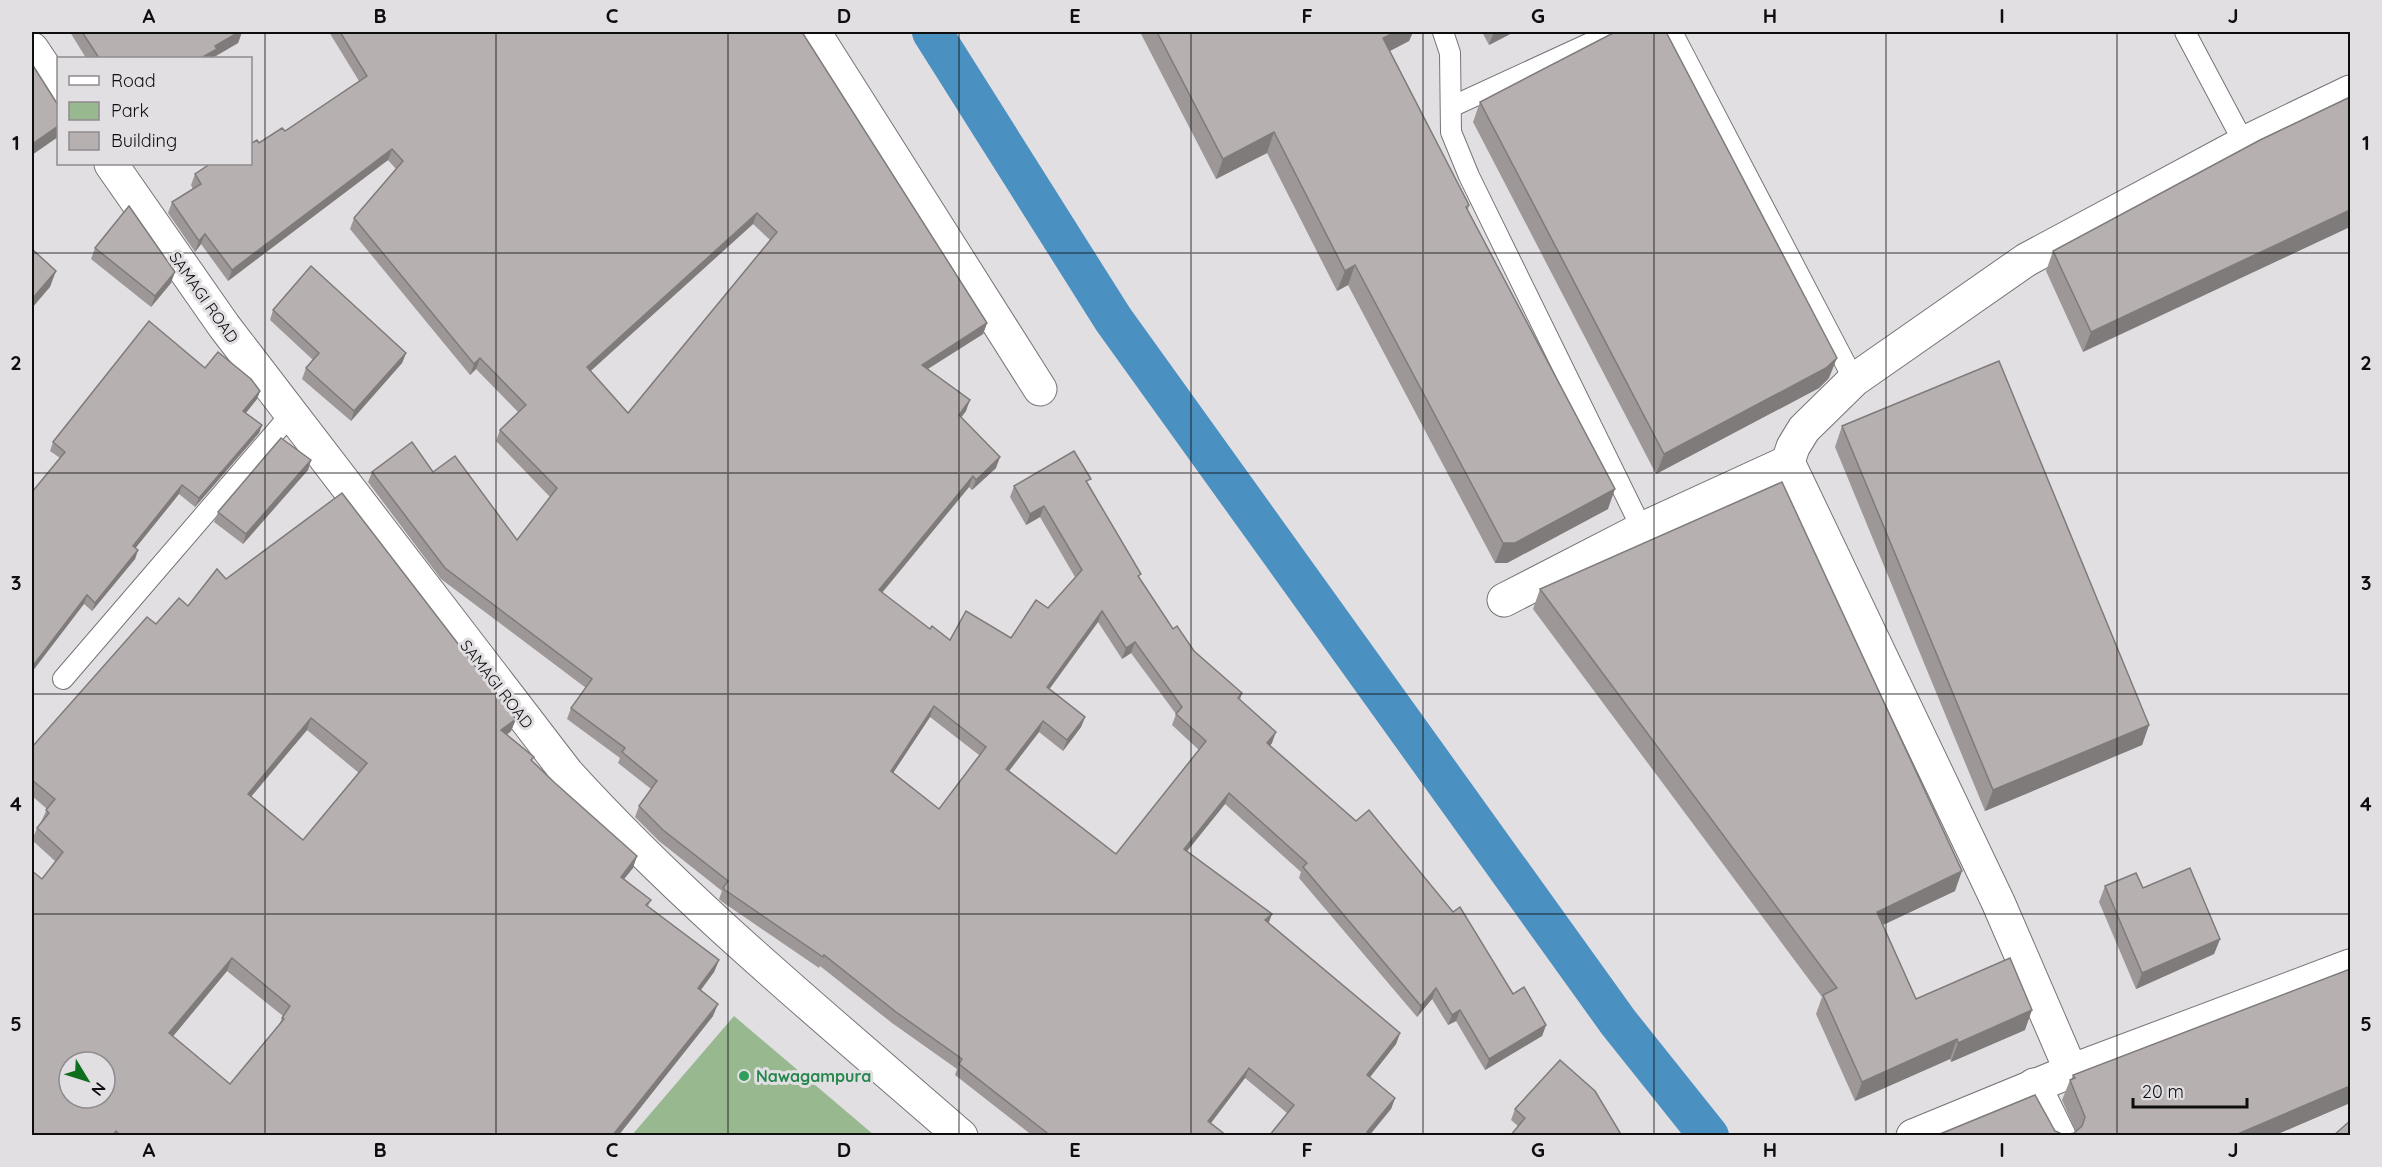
<svg xmlns="http://www.w3.org/2000/svg" width="2382" height="1167" font-family="Quicksand,sans-serif">
<style>
.green{fill:#98b990}
.lines{fill:none;stroke-linecap:round;stroke-linejoin:round}
.canal{stroke:#4a90c1;stroke-width:40}
.lane-casing{stroke:#777478;stroke-width:22}
.street-casing{stroke:#777478;stroke-width:35}
.lane{stroke:#fff;stroke-width:20}
.street{stroke:#fff;stroke-width:33}
.wall{fill:#9d9797;fill-rule:evenodd}
.shaded-wall{fill:#7f7b7b}
.building{fill:#b6b0b0;stroke:#7f7b7b;stroke-width:1.5;fill-rule:evenodd}
.grid{fill:none;stroke:#0f0e0f;stroke-width:1.5;stroke-opacity:0.55}
.leisure-dot{fill:#2e9e5b;stroke:#e2dfe3;stroke-width:2}
.labels{text-anchor:middle;stroke-width:6;stroke-linejoin:round;paint-order:stroke}
.street-label{font-size:16px;fill:#0f0e0f;stroke:#e2dfe3}
.leisure-label{font-size:16px;font-weight:bold;fill:#27864d;stroke:#e2dfe3;text-anchor:start}
.neatline{fill:none;stroke:#0f0e0f;stroke-width:2}
.grid-label{font-size:20px;text-anchor:middle;font-weight:bold;fill:#0f0e0f}
</style>
<rect width="100%" height="100%" fill="#e2dfe3"/>
<polygon class="green" points="734,1016 874,1135 632,1135"/>
<g class="lines">
<polyline class="canal" points="932,32 1113,319 1618,1022 1709,1136"/>
<defs>
<g id="lane">
<polyline points="1443,32 1450,53 1451,132 1469,176 1642,529"/>
<polyline points="1672,32 1854,380"/>
<polyline points="2185,32 2244,143"/>
<polyline points="1451,107 1614,32"/>
<polyline points="63,679 291,414"/>
</g>
<g id="street">
<polyline points="814,32 1040,389"/>
<polyline points="32,49 58,88"/>
<path d="M111,164L224,326L567,773C687,905 826,1018 961,1136"/>
<polyline points="1504,600 1642,529 1788,462"/>
<polyline points="2071,1071 1998,902 1788,462 1793,447 1804,429 1854,380 2026,260 2244,143 2350,92"/>
<polyline points="2034,1085 2059,1136"/>
<polyline points="1913,1136 2071,1071 2350,966"/>
</g>
</defs>
<use href="#lane" class="lane-casing"/>
<use href="#street" class="street-casing"/>
<use href="#lane" class="lane"/>
<use href="#street" class="street"/>
</g>
<g class="wall">
<polygon points="70,32 242,32 238,43 214,57 214,58 86,58"/>
<path d="M329,32H802L987,323L983,334L928,369L966,411L961,417L996,468L972,490L969,487L882,593L930,629L950,640L1011,638L1048,608L1075,577L1040,517L1026,525L1010,497L1014,486L1088,484L1140,578L1173,629L1194,651L1242,693L1240,700L1272,743L1270,746L1513,994L1546,1025L1542,1036L1485,1070L1456,1021L1448,1025L1432,999L1417,1017L1299,878L1301,872L1225,804L1187,851L1269,924L1400,1033L1396,1044L1370,1077L1395,1098L1391,1109L1287,1113L1245,1078L1211,1123L1227,1136H1033L955,1075L957,1069L892,1023L820,966L819,968L721,901L719,899L722,891L659,841L635,817L639,806L651,789L618,763L620,758L567,719L571,708L586,688L441,579L368,482L372,472H433L517,540L550,497L496,441L500,430L518,412L476,369L470,375L350,229L354,218L396,169L388,160L228,281L201,244L195,252L168,213L172,202L193,189L191,185L195,174L250,164L259,143L285,131L359,81ZM753,224L770,240L628,413L590,371ZM1098,622L1122,659L1131,653L1176,714L1172,725L1199,750L1116,854L1009,771L1039,732L1063,751L1081,727L1085,717L1049,689ZM930,717L979,755L939,809L893,773Z"/>
<polygon points="1140,32 1413,32 1409,41 1390,51 1469,205 1468,210 1608,509 1507,563 1495,563 1348,285 1337,291 1267,153 1216,179"/>
<polygon points="1482,32 1514,32 1489,45"/>
<polygon points="2350,97 2083,352 2046,271 2053,251"/>
<polygon points="1480,102 1829,378 1819,388 1656,474 1473,122"/>
<polygon points="95,248 171,283 151,307 91,259"/>
<polygon points="273,310 406,353 402,363 351,421 302,379 306,368 313,360 270,320"/>
<polygon points="205,368 260,391 257,399 246,413 262,425 259,433 195,507 179,494 135,548 138,550 135,559 92,611 84,604 60,458 50,451 53,442"/>
<polygon points="1842,426 2149,725 2142,745 1985,811 1835,447"/>
<polygon points="311,460 308,470 243,544 214,522 218,512"/>
<path d="M226,579L516,719L511,731L507,735L633,868L624,879L651,900L648,906L719,960L714,972L701,990L713,1016L618,1136H32L42,879L56,862L32,840L37,828L41,822L47,809L32,796V747L156,624L188,606ZM307,730L359,773L303,840L251,797ZM227,971L283,1016L279,1025L230,1084L173,1036Z"/>
<polygon points="1540,589 1955,891 1883,925 1916,999 2025,1030 1951,1062 1950,1059 1855,1101 1816,1014 1822,997 1533,609"/>
<polygon points="2105,886 2143,888 2220,939 2214,954 2136,989 2099,902"/>
<polygon points="2350,969 2350,1103 2273,1136 1935,1136 2055,1131 2064,1135 2074,1133 2076,1132 2062,1100 2070,1080 2071,1080 2073,1075"/>
<polygon points="1515,1109 1622,1136 1518,1126 1511,1120"/>
</g>
<g class="shaded-wall">
<polygon points="239,32 242,32 238,43 214,57 214,58 201,58 215,46"/>
<polygon points="1396,32 1413,32 1409,41 1376,58 1383,38"/>
<polygon points="1494,32 1514,32 1489,45"/>
<polygon points="58,126 58,137 32,155 32,144"/>
<polygon points="1274,132 1267,153 1216,179 1223,159"/>
<polygon points="392,149 388,160 228,281 232,270"/>
<polygon points="2350,210 2350,227 2083,352 2091,332"/>
<polygon points="757,213 753,224 583,378 587,367"/>
<polygon points="205,234 201,244 195,252 199,241"/>
<polygon points="1355,265 1348,285 1337,291 1345,271"/>
<polygon points="56,271 50,287 32,308 32,299"/>
<polygon points="175,272 171,283 151,307 155,296"/>
<polygon points="987,323 983,334 918,375 922,365"/>
<polygon points="406,353 402,363 351,421 354,411"/>
<polygon points="480,358 476,369 470,375 474,364"/>
<polygon points="1837,358 1829,378 1819,388 1656,474 1664,454"/>
<polygon points="260,391 257,399 240,420 243,411"/>
<polygon points="970,400 966,411 955,426 959,415"/>
<polygon points="262,425 259,433 195,507 199,498"/>
<polygon points="1000,457 996,468 972,490 976,480"/>
<polygon points="311,460 308,470 243,544 246,534"/>
<polygon points="973,476 969,487 875,601 879,590"/>
<polygon points="182,485 179,494 130,555 133,546"/>
<polygon points="1615,489 1608,509 1507,563 1495,563 1503,543"/>
<polygon points="1044,506 1040,517 1026,525 1030,514"/>
<polygon points="138,550 135,559 92,611 95,603"/>
<polygon points="87,595 84,604 32,672 32,667"/>
<polygon points="1102,611 1098,622 1043,698 1047,687"/>
<polygon points="1135,642 1131,653 1122,659 1126,648"/>
<polygon points="934,706 930,717 887,782 891,771"/>
<polygon points="1085,717 1081,727 1063,751 1067,740"/>
<polygon points="311,718 307,730 243,806 248,794"/>
<polygon points="516,719 511,731 496,742 501,730"/>
<polygon points="1043,721 1039,732 1002,780 1006,769"/>
<polygon points="2149,725 2142,745 1985,811 1993,790"/>
<polygon points="1276,732 1272,743 1263,754 1267,743"/>
<polygon points="1229,793 1225,804 1180,860 1184,849"/>
<polygon points="637,856 633,868 616,889 621,877"/>
<polygon points="1962,871 1955,891 1870,931 1877,912"/>
<polygon points="1272,914 1268,925 1265,920"/>
<polygon points="2220,939 2214,954 2136,989 2142,973"/>
<polygon points="232,958 227,971 165,1046 169,1033"/>
<polygon points="719,960 714,972 693,1000 698,988"/>
<polygon points="1436,988 1432,999 1417,1017 1421,1006"/>
<polygon points="718,1004 713,1016 618,1136 612,1136"/>
<polygon points="1460,1010 1456,1021 1448,1025 1452,1015"/>
<polygon points="2032,1010 2025,1030 1951,1062 1958,1043"/>
<polygon points="1546,1025 1542,1036 1485,1070 1489,1059"/>
<polygon points="1400,1033 1396,1044 1363,1086 1367,1075"/>
<polygon points="1957,1039 1950,1059 1855,1101 1862,1082"/>
<polygon points="1249,1068 1245,1078 1204,1132 1208,1121"/>
<polygon points="2350,1086 2350,1103 2273,1136 2233,1136"/>
<polygon points="1395,1098 1391,1109 1369,1136 1367,1132"/>
</g>
<g class="building">
<polygon points="82,32 239,32 215,46 217,49 201,58 99,58"/>
<path d="M340,32H802L987,323L922,365L970,400L959,415L1000,457L976,480L973,476L879,590L930,629L932,626L950,640L966,611L1011,638L1036,600L1048,608L1082,570L1044,506L1030,514L1014,486L1074,451L1091,479L1086,481L1141,574L1138,576L1173,629L1177,626L1194,651L1242,693L1238,698L1276,732L1267,743L1356,821L1369,810L1453,912L1460,907L1513,994L1524,987L1546,1025L1489,1059L1460,1010L1452,1015L1436,988L1421,1006L1303,867L1307,863L1229,793L1184,849L1272,914L1265,920L1400,1033L1367,1075L1395,1098L1367,1132L1372,1136H1269L1294,1105L1249,1068L1208,1121L1227,1136H1051L959,1064L962,1059L896,1012L824,955L823,957L725,890L723,888L728,881L663,830L639,806L657,781L622,752L625,748L571,708L592,679L445,568L372,472L412,442L433,472L455,456L517,540L557,488L500,430L526,405L480,358L474,364L354,218L403,161L392,149L232,270L205,234L199,241L172,202L201,184L195,174L210,164H250V144L257,140L259,143L282,128L285,131L367,76ZM757,213L777,232L628,413L587,367ZM1102,611L1126,648L1135,642L1182,707L1176,714L1206,741L1116,854L1006,769L1043,721L1067,740L1085,717L1047,687ZM934,706L986,747L939,809L891,771Z"/>
<polygon points="1157,32 1396,32 1383,38 1469,205 1466,207 1615,489 1515,543 1503,543 1355,265 1345,271 1274,132 1223,159"/>
<polygon points="1615,32 1666,32 1837,358 1826,368 1664,454 1480,102"/>
<polygon points="32,64 58,105 58,126 32,144"/>
<polygon points="2350,97 2350,210 2091,332 2053,251 2260,140"/>
<polygon points="129,206 175,272 155,296 95,248"/>
<polygon points="32,249 56,271 32,299"/>
<polygon points="311,266 406,353 354,411 306,368 319,353 273,310"/>
<polygon points="149,321 205,368 218,352 251,379 260,391 243,411 262,425 199,498 182,485 133,546 138,550 95,603 87,595 32,667 32,492 65,452 53,442"/>
<polygon points="1999,361 2149,725 1993,790 1842,426"/>
<polygon points="281,438 311,460 246,534 218,512"/>
<polygon points="1782,482 1962,871 1877,912 1916,999 2010,958 2032,1010 1958,1043 1957,1039 1862,1082 1823,995 1837,988 1540,589"/>
<path d="M342,493L516,719L501,730L534,757L531,760L555,783L637,856L621,877L651,900L646,905L719,960L698,988L718,1004L612,1136H121L116,1131L112,1136H32V871L42,879L63,852L37,828L49,813L46,810L55,799L32,780V747L147,617L156,624L179,598L188,606L217,569L226,579ZM311,718L367,763L303,840L248,794ZM232,958L290,1006L282,1018L284,1019L230,1084L169,1033ZM69,1062H105V1098H69Z"/>
<polygon points="2190,868 2220,939 2142,973 2105,886 2136,873 2143,888"/>
<polygon points="2350,969 2350,1086 2233,1136 1935,1136 2035,1095 2055,1131 2064,1135 2074,1133 2082,1126 2085,1117 2070,1080 2075,1078 2073,1075"/>
<polygon points="1560,1060 1595,1091 1622,1136 1510,1136 1525,1118 1515,1109"/>
<polygon points="2350,1121 2350,1136 2333,1136"/>
</g>
<path class="grid" d="M265,32V1136M496,32V1136M728,32V1136M959,32V1136M1191,32V1136M1423,32V1136M1654,32V1136M1886,32V1136M2117,32V1136M32,253H2350M32,473H2350M32,694H2350M32,914H2350"/>
<circle class="leisure-dot" cx="744" cy="1076" r="6"/>
<g class="labels">
<g class="street-label">
<text transform="translate(204 297) rotate(55)" y="6">SAMAGI ROAD</text>
<text transform="translate(497 684) rotate(52)" y="6">SAMAGI ROAD</text>
</g>
<g class="leisure-label">
<text x="756" y="1082">Nawagampura</text>
</g>
</g>
<rect width="2382" height="1167" fill="none" stroke="#e2dfe3" stroke-width="66"/>
<rect x="57" y="57" width="195" height="108" fill="#e2dfe3" stroke="#8e8b8e" stroke-width="1.5"/>
<rect x="69" y="76" width="30" height="9" fill="#ffffff" stroke="#8e8b8e" stroke-width="1.5"/>
<text x="111" y="87" font-size="18" fill="#0f0e0f">Road</text>
<rect x="69" y="102" width="30" height="18" fill="#98b990" stroke="#8e8b8e" stroke-width="1.5"/>
<text x="111" y="117" font-size="18" fill="#0f0e0f">Park</text>
<rect x="69" y="132" width="30" height="18" fill="#b6b0b0" stroke="#8e8b8e" stroke-width="1.5"/>
<text x="111" y="147" font-size="18" fill="#0f0e0f">Building</text>
<g transform="translate(87 1080) rotate(128)"><circle r="28" fill="#e2dfe3" stroke="#8e8b8e" stroke-width="1.5"/>
<path d="M0-4.5L10 22L0 15L-10 22Z" fill="#0d6f1d"/>
<text y="-9" font-size="16" font-weight="bold" text-anchor="middle" fill="#0f0e0f">N</text>
</g>
<path d="M2133 1098v9h114v-9" fill="none" stroke="#0f0e0f" stroke-width="3"/>
<text x="2142" y="1098" font-size="18" fill="#0f0e0f" stroke="#e2dfe3" stroke-width="4.5" paint-order="stroke">20 m</text>
<rect x="33" y="33" width="2316" height="1101" class="neatline"/>
<g class="grid-label">
<text x="149" y="23">A</text>
<text x="380" y="23">B</text>
<text x="612" y="23">C</text>
<text x="844" y="23">D</text>
<text x="1075" y="23">E</text>
<text x="1307" y="23">F</text>
<text x="1538" y="23">G</text>
<text x="1770" y="23">H</text>
<text x="2002" y="23">I</text>
<text x="2233" y="23">J</text>
<text x="16" y="150">1</text>
<text x="2366" y="150">1</text>
<text x="16" y="370">2</text>
<text x="2366" y="370">2</text>
<text x="16" y="590">3</text>
<text x="2366" y="590">3</text>
<text x="16" y="811">4</text>
<text x="2366" y="811">4</text>
<text x="16" y="1031">5</text>
<text x="2366" y="1031">5</text>
<text x="149" y="1157">A</text>
<text x="380" y="1157">B</text>
<text x="612" y="1157">C</text>
<text x="844" y="1157">D</text>
<text x="1075" y="1157">E</text>
<text x="1307" y="1157">F</text>
<text x="1538" y="1157">G</text>
<text x="1770" y="1157">H</text>
<text x="2002" y="1157">I</text>
<text x="2233" y="1157">J</text>
</g>
</svg>
